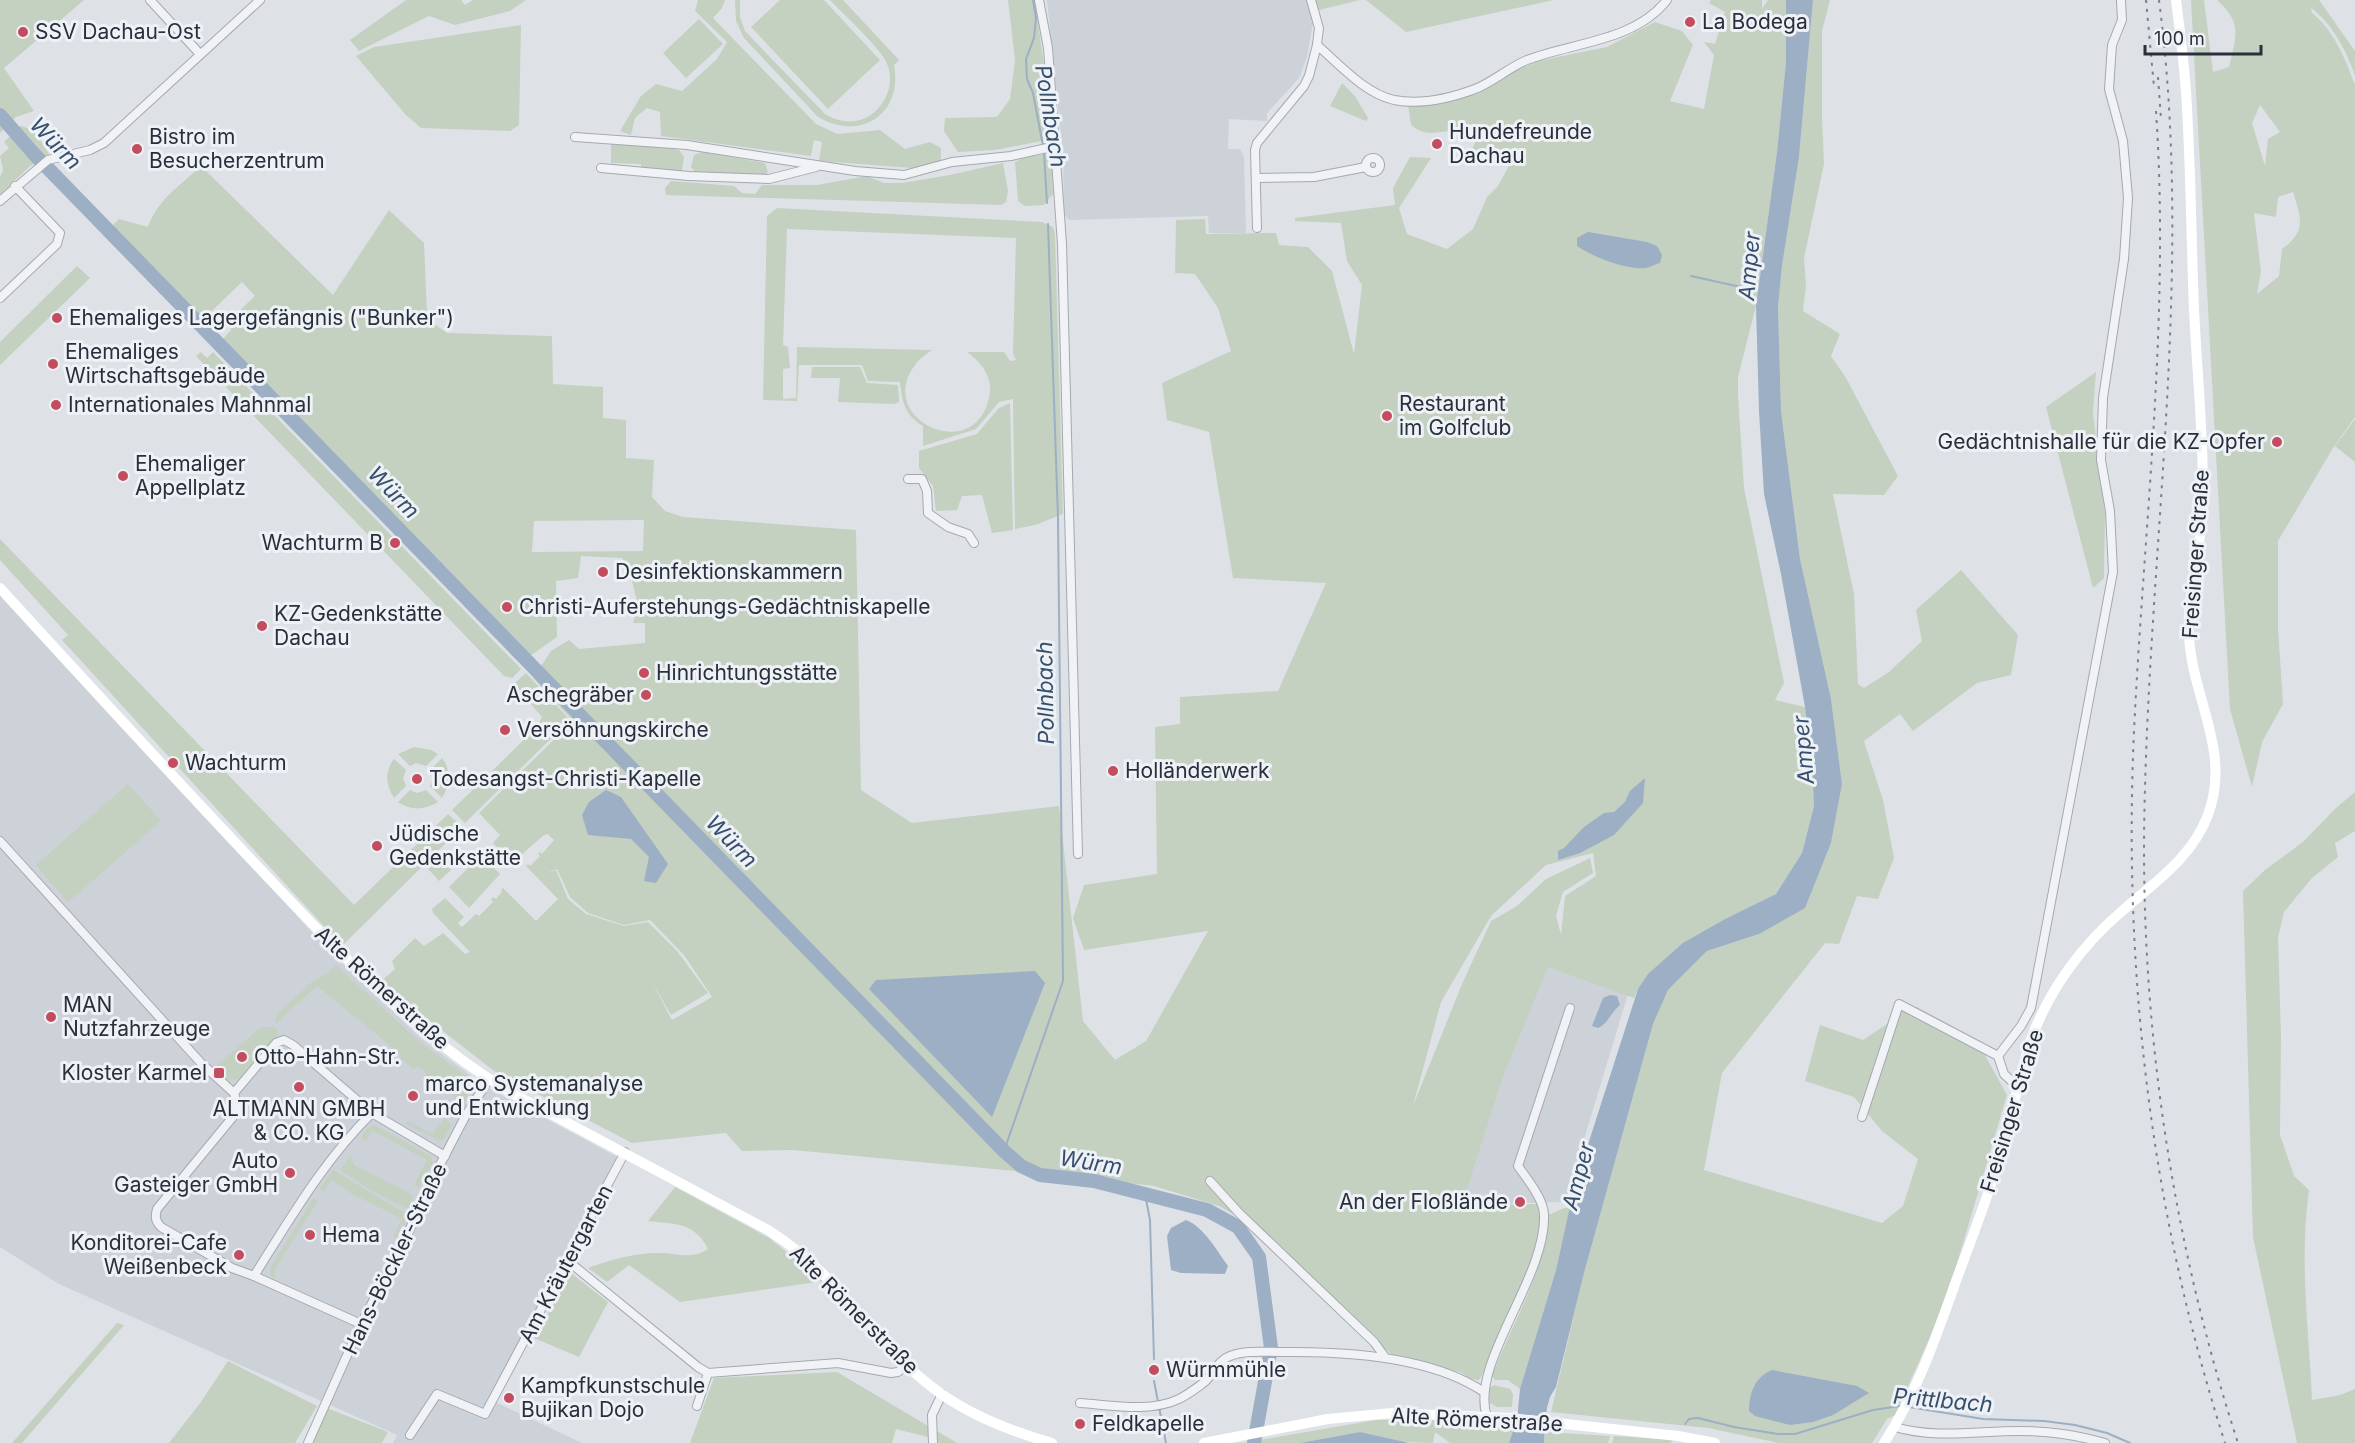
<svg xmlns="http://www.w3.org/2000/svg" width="2355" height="1443" font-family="Inter,sans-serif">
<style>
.built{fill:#cdd1d8}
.green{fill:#c4d0c0;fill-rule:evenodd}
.water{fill:#9cafc4}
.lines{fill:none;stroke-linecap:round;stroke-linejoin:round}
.stream{stroke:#9cafc4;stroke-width:2}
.river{stroke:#9cafc4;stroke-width:14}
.street-casing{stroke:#a4a9b0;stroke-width:10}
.street{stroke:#f1f2f5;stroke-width:8}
.secondary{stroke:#fff;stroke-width:10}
.rail{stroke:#79818f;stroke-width:2;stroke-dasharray:3 6;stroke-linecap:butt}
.poi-dot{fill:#c34c5e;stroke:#eef1f5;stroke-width:2}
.labels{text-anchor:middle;stroke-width:6;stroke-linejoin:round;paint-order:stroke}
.poi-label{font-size:21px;fill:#29303c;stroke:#eef1f5;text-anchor:start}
.street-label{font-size:21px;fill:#29303c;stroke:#eef1f5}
.water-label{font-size:22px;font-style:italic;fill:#364f6d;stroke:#eef1f5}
</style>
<rect width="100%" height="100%" fill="#dee2e7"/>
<g class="built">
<polygon points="1047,0 1311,0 1315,11 1307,57 1299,78 1267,113 1267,121 1229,119 1228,149 1240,149 1244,157 1246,233 1209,233 1208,216 1069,220 1064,214 1063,154"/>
<polygon points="0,588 328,950 422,1039 485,1086 621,1159 493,1401 582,1443 393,1443 397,1435 59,1284 0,1247"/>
<polygon points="1548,966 1628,994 1565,1202 1462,1205 1505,1072"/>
</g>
<g class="green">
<polygon points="0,0 84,0 4,68 34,111 16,117 0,133"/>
<polygon points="406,0 461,0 465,5 473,0 526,0 510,11 455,25 429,16 359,51 350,40"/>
<polygon points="698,0 725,0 722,8 713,18 816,124 837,134 880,130 905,149 930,142 941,148 941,162 913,168 819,161 822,142 814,140 811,156 661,136 660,112 647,108 635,118 631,135 620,131 641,96 656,84 682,91 717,59 727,42 695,11"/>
<path d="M735,0H740V17L745,31L825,114C839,122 854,125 869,116C888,104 897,78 884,58C872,40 846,17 830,0H843L899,60L894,65C903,114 861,142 818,117L744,38L736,21Z"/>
<polygon points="780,0 824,0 880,60 828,109 751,27"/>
<polygon points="1008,0 1035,0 1047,87 1052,139 995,150 958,152 944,131 945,118 997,117 1010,99 1015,60"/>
<polygon points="1311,0 1360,0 1315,11"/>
<polygon points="1366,0 1554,0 1406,32"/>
<path d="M1711,0H1762V9L1768,0H1786V62L1777,152L1756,306L1738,377V395L1744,488L1784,683L1775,700L1805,707L1812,762L1814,806L1802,853L1776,894L1727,918L1638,989L1634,998L1548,967L1505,1072L1462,1205L1538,1204C1547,1251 1514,1295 1497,1337C1491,1351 1488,1367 1479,1380L1471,1379L1460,1372L1394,1357L1266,1233L1219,1206L1154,1186L1027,1172L793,1150L742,1151L726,1133L632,1143L494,1071L380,982L395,969L392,961L415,938L424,946L443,933L465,954L470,952L433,913L432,909L445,898L464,917L458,923L462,927L476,914L479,916L493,902L491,900L493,897L496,899L502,892L501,890L503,888L536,921L558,899L526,866L528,864L530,866L540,856L538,854L540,852L542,854L554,840L548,834L544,835L512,863L493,843L500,835L479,813L573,721L533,678L551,651L569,640L579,649L645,643V623H633L638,605L629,569L622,558L581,556L578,578L556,581L557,637L520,663L216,347L231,330L233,317L255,296L242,282L194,328L103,235L119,219L148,227C157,200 181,185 201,166L333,295L389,210L424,243L427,313L433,323L447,333L552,336L553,384L603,387V418L626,420V458L654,460L652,497L665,511L683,517L856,530L861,790L912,823L1059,806L1083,1021L1115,1060L1146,1041L1208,931L1084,950L1073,918L1084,885L1157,874L1155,727L1180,724V697L1278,691L1326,583L1233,578L1209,432L1167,420L1162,383L1231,351L1218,308L1195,274L1175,273L1176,220L1205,219L1206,234L1276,233L1279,245L1308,247L1332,271L1354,354L1362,285L1347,261L1341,223L1295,221V218L1395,205L1393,188L1410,157L1431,158L1399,208L1407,234L1447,249L1473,229L1487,197L1498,186L1510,164L1504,155L1472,150L1475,142L1472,134C1447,123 1431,143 1411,125L1408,105L1436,104L1477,94L1512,73L1538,61L1607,47L1655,22L1682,31L1693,45L1670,101L1704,109L1714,55L1704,42L1715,44L1725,12L1709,3ZM644,520L643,551L532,552L534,521ZM621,797L665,870L631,839L588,834ZM1593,853L1596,876L1565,896L1561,935L1556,916L1563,892L1593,873L1590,858L1546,879L1517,906L1491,921L1462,984L1413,1106L1441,1002L1491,916L1546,865ZM557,869L570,897L588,913L624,925L650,920L684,955L712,997L672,1020L651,980L671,1015L708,993L677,951L648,922L624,926L586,914L568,899L556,870L543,874Z"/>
<polygon points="1813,0 1830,0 1822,31 1822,117 1824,164 1804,258 1806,285 1803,311 1840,334 1831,356 1846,378 1898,476 1884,495 1833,494 1854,594 1858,684 1864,688 1889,672 1922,641 1916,610 1961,570 2018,635 2011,675 1977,683 1913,731 1900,714 1864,741 1883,800 1894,858 1878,899 1857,896 1839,944 1825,943 1722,1073 1704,1170 1882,1223 1903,1206 1918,1159 1882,1131 1854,1097 1805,1081 1820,1025 1863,1040 1893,1020 1893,1006 1917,1007 1976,1039 2007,1095 1950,1287 1931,1335 1895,1415 1887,1419 1872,1443 1779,1443 1708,1428 1551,1412 1584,1273 1653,1024 1668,990 1707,951 1759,934 1804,908 1831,843 1842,784 1831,699 1800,559 1781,411 1778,307 1782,266 1799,157"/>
<path d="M2191,0H2204L2213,72L2229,67C2236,36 2243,23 2217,0H2319L2355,51V76C2348,53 2331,22 2311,8L2312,13C2333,29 2346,60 2355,85V417L2333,448L2278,541V629L2283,704L2262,742L2252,787L2230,709ZM2260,105L2280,132L2268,139L2265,166L2252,123ZM2293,192C2301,218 2307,231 2282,249L2279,276L2257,294L2261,271L2254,213L2276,217L2278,197Z"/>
<polygon points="699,19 723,44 686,78 663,53"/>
<polygon points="521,25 519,125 510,131 421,128 405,114 356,56 374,47"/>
<polygon points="1342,83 1355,96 1368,118 1366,121 1330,106"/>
<path d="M20,126C35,128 42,142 49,154L29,167L0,195V177L3,170L0,156L9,148L4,142Z"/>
<polygon points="611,144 651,146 679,150 684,157 682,170 679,173 641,169 641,164 611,163"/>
<polygon points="702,152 765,163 768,172 764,176 696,173 691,167 694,155"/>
<polygon points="1051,154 1053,194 1044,205 1025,206 1018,201 1015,162 1025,157"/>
<polygon points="1003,163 1008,191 1006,202 1001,205 666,195 665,188 671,181 734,186 742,193 755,194 762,185 817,185 867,176 884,183 902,183 950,175"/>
<path d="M777,208L1042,222L1053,227L1055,234L1063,514L1035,525L1015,529L1013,399L999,402L976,429L923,446V426C905,416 902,401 900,382L868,381L862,365H799L797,401L763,400L767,216ZM787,229L1016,238L1013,354L1016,360L1010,361L1004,352H967C982,363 994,378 989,398C974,466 874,419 915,365C919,359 926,354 932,350L797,347L796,398L783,399V369L790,368L788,347L783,345Z"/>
<polygon points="77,266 90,278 0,365 0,342"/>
<polygon points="201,352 207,358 213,352 521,669 512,678 504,676 196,356"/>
<polygon points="812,367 860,367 867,383 898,385 899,402 894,404 838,402 840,378 811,378"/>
<polygon points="2096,372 2093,413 2105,513 2104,578 2093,588 2046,407"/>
<polygon points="1010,403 1013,530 992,533 982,495 962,496 957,510 936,511 933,486 919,468 919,451 977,434 999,408"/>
<polygon points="2355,419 2355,462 2335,446"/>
<polygon points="0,539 354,905 448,814 462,827 342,946 62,640 68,635 0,560"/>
<polygon points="526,673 570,720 465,823 452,810 536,728 542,717 514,684"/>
<polygon points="414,747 431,750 438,754 426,766 416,763 410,766 398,754"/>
<path d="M442,758C452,771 450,785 442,798L430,786L433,779L430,770Z"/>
<path d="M394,759L406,770L403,778L406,786L394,798C386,785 384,772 394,759Z"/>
<polygon points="128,784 161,821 68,902 36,865"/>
<path d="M410,790L417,793L426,790L438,802C424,810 411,811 398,802Z"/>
<path d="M2355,792V831L2335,843L2338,857L2312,878L2284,912L2278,937L2281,1036L2280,1135L2294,1176L2309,1190C2299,1260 2309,1330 2312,1400L2340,1395L2355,1389V1443H2297L2253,1237L2243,891L2265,870L2303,842L2336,808Z"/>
<polygon points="481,855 500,874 469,908 449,887"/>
<polygon points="439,857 451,870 439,881 428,869"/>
<polygon points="336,965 421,1043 470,1079 467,1097 456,1119 450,1114 459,1101 425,1075 427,1073 417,1066 414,1069 400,1058 402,1055 317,986 275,1024 277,1014 313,981 328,973"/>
<polygon points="261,1027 273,1027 278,1030 276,1038 273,1039 239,1079 227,1080 219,1069 216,1069 216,1066"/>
<polygon points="445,1118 452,1125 445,1137 440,1141 406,1124 408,1121 432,1134"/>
<polygon points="374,1125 431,1156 433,1162 419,1187 414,1185 427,1160 372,1130 366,1141 361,1138 367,1128"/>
<polygon points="350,1156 354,1165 409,1193 413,1197 408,1209 371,1190 340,1170"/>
<polygon points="333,1170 408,1215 405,1225 402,1224 396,1238 393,1236 402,1220 397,1216 352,1194 332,1180 324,1191 320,1189"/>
<path d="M675,1187L769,1238L823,1281L680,1302L629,1265L607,1282L588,1268C611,1260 633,1253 658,1253C678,1252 689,1261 708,1249C695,1222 674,1224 648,1221Z"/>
<polygon points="314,1198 318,1201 275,1269 275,1279 270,1275 271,1266"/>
<path d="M1564,1208H1570L1556,1270L1520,1389L1508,1380H1495L1492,1376C1508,1333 1533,1292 1544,1247C1547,1237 1547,1225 1548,1215Z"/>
<polygon points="571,1273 608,1302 579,1357 534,1338"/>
<polygon points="117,1323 124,1325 22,1443 12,1443"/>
<polygon points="228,1361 317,1406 295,1443 169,1443 201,1402"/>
<polygon points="837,1372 957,1443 933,1443 932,1438 896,1429 892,1443 690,1443 714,1378"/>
<polygon points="1494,1385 1510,1389 1513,1394 1512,1407 1497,1407 1488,1402 1490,1388"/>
<polygon points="327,1408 388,1432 382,1443 312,1443"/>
<polygon points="1376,1420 1466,1420 1515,1428 1509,1443 1450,1443 1435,1432 1433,1443 1402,1442 1360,1432 1300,1443 1243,1443"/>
<polygon points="1546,1432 1610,1436 1608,1443 1544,1443"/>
<polygon points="1614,1436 1674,1440 1670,1443 1612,1443"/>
</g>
<g class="water">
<polygon points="1786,0 1813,0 1799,157 1782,266 1778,307 1781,411 1800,559 1831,699 1842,784 1831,843 1805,908 1759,934 1707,951 1668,990 1653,1024 1584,1273 1556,1387 1550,1397 1547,1408 1544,1443 1509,1443 1517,1420 1520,1389 1556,1270 1574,1188 1638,989 1648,974 1683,943 1727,918 1776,894 1802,853 1814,806 1812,762 1805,707 1781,574 1764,494 1759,411 1756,306 1777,152 1786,62"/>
<path d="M1588,232L1647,242L1657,246L1662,255L1660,263C1656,264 1650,267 1646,268C1626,270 1593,257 1577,246V238Z"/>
<polygon points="1645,778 1643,803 1614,835 1580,853 1558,860 1558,851 1564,848 1584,827 1604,813 1614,812 1625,802 1630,791"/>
<polygon points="606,790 621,797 668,864 656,883 644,881 649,857 631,839 588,835 582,815 589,802"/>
<polygon points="1035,971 1045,983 992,1117 869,989 876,980"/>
<path d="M1610,995L1617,996L1620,1005C1611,1012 1608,1024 1598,1028L1592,1026L1603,998Z"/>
<path d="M1186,1220C1204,1227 1217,1251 1228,1266L1225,1274L1181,1273L1171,1270L1167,1236L1171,1228Z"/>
<path d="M1772,1370L1857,1386L1869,1393L1833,1415L1813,1422L1790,1425L1755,1416L1749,1411C1749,1393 1755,1377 1772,1370Z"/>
<polygon points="1360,1432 1409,1443 1300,1443"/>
</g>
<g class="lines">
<g class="stream">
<polyline points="1033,0 1036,18 1034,38 1026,59 1027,79 1033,93 1043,146"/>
<polyline points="1044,152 1047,203"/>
<polyline points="1691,276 1759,291"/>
<polyline points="1004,1151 1063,981 1058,518 1048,224"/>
<polyline points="1145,1194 1150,1220 1154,1359"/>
<polyline points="1154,1381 1166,1443"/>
<polyline points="1909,1407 1983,1419 2044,1421 2075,1425 2107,1433 2130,1443"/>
<polyline points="1685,1424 1689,1419 1698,1418 1734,1427 1778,1434 1795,1434 1873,1410 1900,1406"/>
</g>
<polyline class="river" points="0,115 35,155 1004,1151 1021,1166 1040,1175 1094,1181 1207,1210 1238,1227 1259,1257 1271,1348 1254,1443"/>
<defs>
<g id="street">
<polyline points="150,0 200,54"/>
<polyline points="1039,0 1048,48 1062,244 1078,854"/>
<path d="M1311,0L1319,28L1317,45C1339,64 1364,93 1394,100C1420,105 1451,98 1475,89C1493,82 1508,68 1527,60C1573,42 1634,42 1667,0"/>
<polyline points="575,137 687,145 855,171 904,175 952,162 1011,156 1056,146"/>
<circle cx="1373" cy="165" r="7"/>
<polyline points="601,168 689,176 769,179 816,167"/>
<polyline points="1257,178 1314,177 1366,167"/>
<polyline points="0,201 48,160 90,150 104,143 260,0"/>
<polyline points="1257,228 1255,150 1257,143 1304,86 1309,76 1317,45"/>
<polyline points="0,298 57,244 60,233 15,186"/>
<polyline points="908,479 922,479 927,491 928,513 948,527 968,534 974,543"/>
<path d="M0,841L201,1063L234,1093L238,1107L232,1118L157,1209C155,1216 155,1221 161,1227L232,1268L254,1276L361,1324"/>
<polyline points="1998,1056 2021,1026 2031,1008 2113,572 2110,511 2101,460 2103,398 2124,259 2128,198 2123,141 2109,89 2112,45 2122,20 2121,0"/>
<polyline points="234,1093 276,1043 284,1040 293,1045 372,1113 445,1156"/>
<polyline points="1862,1117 1899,1004 1998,1056 2004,1074 2018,1087"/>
<polyline points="1210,1181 1239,1213 1374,1342 1385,1357"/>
<polyline points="568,1261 698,1367 708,1373 838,1363 891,1373 898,1372 906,1365"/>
<path d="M254,1276C290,1219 324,1160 372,1113"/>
<path d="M1080,1403C1111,1405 1149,1413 1179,1399C1187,1395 1195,1389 1202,1384C1214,1376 1216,1361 1230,1356C1245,1350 1265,1352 1280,1352C1343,1351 1431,1356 1484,1392"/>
<polyline points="697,1406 708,1373"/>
<path d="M1487,1417C1469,1363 1547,1278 1544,1214C1543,1198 1527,1179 1518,1166L1570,1008"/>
<path d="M1895,1427C1935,1439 1978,1431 2019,1431C2051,1431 2075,1435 2105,1443"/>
<polyline points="410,1435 437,1394 485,1414 625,1152"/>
<polyline points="308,1443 361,1324 404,1242 432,1180 466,1115 489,1079"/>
<polyline points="933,1443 932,1415 942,1394"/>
</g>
</defs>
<use href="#street" class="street-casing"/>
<use href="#street" class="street"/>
<g class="secondary">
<path d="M0,588C87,683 173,777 262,871C337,950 413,1033 508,1091L768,1230C788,1243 808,1258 825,1276C861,1313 891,1356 932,1387C966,1414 1010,1431 1052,1443"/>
<polyline points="1204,1443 1328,1419 1392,1413 1509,1418 1678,1436 1715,1443"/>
<path d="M1884,1443C1917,1393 1936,1337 1956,1281C1974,1232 1993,1184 2006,1134C2015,1102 2021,1068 2032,1037C2050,989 2082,945 2121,912C2155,882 2191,859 2208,815C2232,750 2191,697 2189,634C2187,590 2202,547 2203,503C2204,438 2197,374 2194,309C2191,237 2191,165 2186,92C2184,62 2180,31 2176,0"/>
</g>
<g class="rail">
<polyline points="2146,0 2154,87"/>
<path d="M2159,0C2193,262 2152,525 2145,788C2138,1010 2169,1231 2238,1443"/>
<polyline points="2158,77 2161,119"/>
<path d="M2156,111C2170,317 2144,524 2134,731C2123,972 2151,1212 2225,1443"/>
</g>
</g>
<g class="poi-dot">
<circle cx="1690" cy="22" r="6"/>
<circle cx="23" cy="32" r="6"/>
<circle cx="1437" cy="144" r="6"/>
<circle cx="137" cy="149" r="6"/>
<circle cx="57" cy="318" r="6"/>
<circle cx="53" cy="364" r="6"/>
<circle cx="56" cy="405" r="6"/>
<circle cx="1387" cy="416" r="6"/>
<circle cx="2277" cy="442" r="6"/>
<circle cx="123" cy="476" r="6"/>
<circle cx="395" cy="543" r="6"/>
<circle cx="603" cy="572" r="6"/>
<circle cx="507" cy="607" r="6"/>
<circle cx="262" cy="626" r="6"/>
<circle cx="644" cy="673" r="6"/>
<circle cx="646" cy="695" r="6"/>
<circle cx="505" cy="730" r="6"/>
<circle cx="173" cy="763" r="6"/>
<circle cx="1113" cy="771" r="6"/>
<circle cx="417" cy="779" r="6"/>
<circle cx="377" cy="846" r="6"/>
<circle cx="51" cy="1017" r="6"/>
<circle cx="242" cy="1057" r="6"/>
<rect x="213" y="1067" width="12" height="12" rx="3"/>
<circle cx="299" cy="1087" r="6"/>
<circle cx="413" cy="1096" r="6"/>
<circle cx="290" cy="1173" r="6"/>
<circle cx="1520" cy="1202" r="6"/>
<circle cx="310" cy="1235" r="6"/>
<circle cx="239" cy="1255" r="6"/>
<circle cx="1154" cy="1370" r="6"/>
<circle cx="509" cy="1398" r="6"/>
<circle cx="1080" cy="1424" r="6"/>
</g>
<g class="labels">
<g class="poi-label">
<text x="1702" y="29">La Bodega</text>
<text x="35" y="39">SSV Dachau-Ost</text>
<text x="1449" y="139">Hundefreunde<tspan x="1449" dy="24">Dachau</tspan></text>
<text x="149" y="144">Bistro im<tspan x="149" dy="24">Besucherzentrum</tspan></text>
<text x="69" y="325">Ehemaliges Lagergefängnis ("Bunker")</text>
<text x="65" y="359">Ehemaliges<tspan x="65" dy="24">Wirtschaftsgebäude</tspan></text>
<text x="1399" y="411">Restaurant<tspan x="1399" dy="24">im Golfclub</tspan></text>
<text x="68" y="412">Internationales Mahnmal</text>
<text x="2265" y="449" text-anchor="end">Gedächtnishalle für die KZ-Opfer</text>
<text x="135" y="471">Ehemaliger<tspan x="135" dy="24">Appellplatz</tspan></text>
<text x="383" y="550" text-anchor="end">Wachturm B</text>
<text x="615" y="579">Desinfektionskammern</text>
<text x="519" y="614">Christi-Auferstehungs-Gedächtniskapelle</text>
<text x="274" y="621">KZ-Gedenkstätte<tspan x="274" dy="24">Dachau</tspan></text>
<text x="656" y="680">Hinrichtungsstätte</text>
<text x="634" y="702" text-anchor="end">Aschegräber</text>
<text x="517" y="737">Versöhnungskirche</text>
<text x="185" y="770">Wachturm</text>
<text x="1125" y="778">Holländerwerk</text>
<text x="429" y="786">Todesangst-Christi-Kapelle</text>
<text x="389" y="841">Jüdische<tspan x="389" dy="24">Gedenkstätte</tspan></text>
<text x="63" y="1012">MAN<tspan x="63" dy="24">Nutzfahrzeuge</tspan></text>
<text x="254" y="1064">Otto-Hahn-Str.</text>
<text x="207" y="1080" text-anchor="end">Kloster Karmel</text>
<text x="425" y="1091">marco Systemanalyse<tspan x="425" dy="24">und Entwicklung</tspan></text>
<text x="299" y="1116" text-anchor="middle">ALTMANN GMBH<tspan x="299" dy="24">&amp; CO. KG</tspan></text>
<text x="278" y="1168" text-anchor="end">Auto<tspan x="278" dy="24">Gasteiger GmbH</tspan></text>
<text x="1508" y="1209" text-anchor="end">An der Floßlände</text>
<text x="322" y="1242">Hema</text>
<text x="227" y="1250" text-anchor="end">Konditorei-Cafe<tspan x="227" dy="24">Weißenbeck</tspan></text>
<text x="1166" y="1377">Würmmühle</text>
<text x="521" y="1393">Kampfkunstschule<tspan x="521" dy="24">Bujikan Dojo</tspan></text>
<text x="1092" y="1431">Feldkapelle</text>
</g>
<g class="street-label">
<text transform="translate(2196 554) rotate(-86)" y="7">Freisinger Straße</text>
<text transform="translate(382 988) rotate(42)" y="7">Alte Römerstraße</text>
<text transform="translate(2012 1111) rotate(-73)" y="7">Freisinger Straße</text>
<text transform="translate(395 1259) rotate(-64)" y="7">Hans-Böckler-Straße</text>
<text transform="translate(566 1264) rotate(-62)" y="7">Am Kräutergarten</text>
<text transform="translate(854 1310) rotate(45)" y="7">Alte Römerstraße</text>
<text transform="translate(1477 1420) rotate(3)" y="7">Alte Römerstraße</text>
</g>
<g class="water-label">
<text transform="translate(1051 116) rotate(81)" y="8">Pollnbach</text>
<text transform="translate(56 143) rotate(46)" y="8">Würm</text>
<text transform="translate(1749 266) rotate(-85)" y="8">Amper</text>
<text transform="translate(394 492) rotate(46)" y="8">Würm</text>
<text transform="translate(1045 693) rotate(-91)" y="8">Pollnbach</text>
<text transform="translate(1803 750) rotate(-95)" y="8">Amper</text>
<text transform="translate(732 841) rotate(46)" y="8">Würm</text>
<text transform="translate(1091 1162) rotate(9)" y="8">Würm</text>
<text transform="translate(1578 1176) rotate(-75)" y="8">Amper</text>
<text transform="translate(1943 1400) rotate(5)" y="8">Prittlbach</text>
</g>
</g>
<path d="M2145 45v9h116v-9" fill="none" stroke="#29303c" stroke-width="3"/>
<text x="2154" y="45" font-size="18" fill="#29303c" stroke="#eef1f5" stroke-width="4.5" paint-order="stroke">100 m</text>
</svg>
